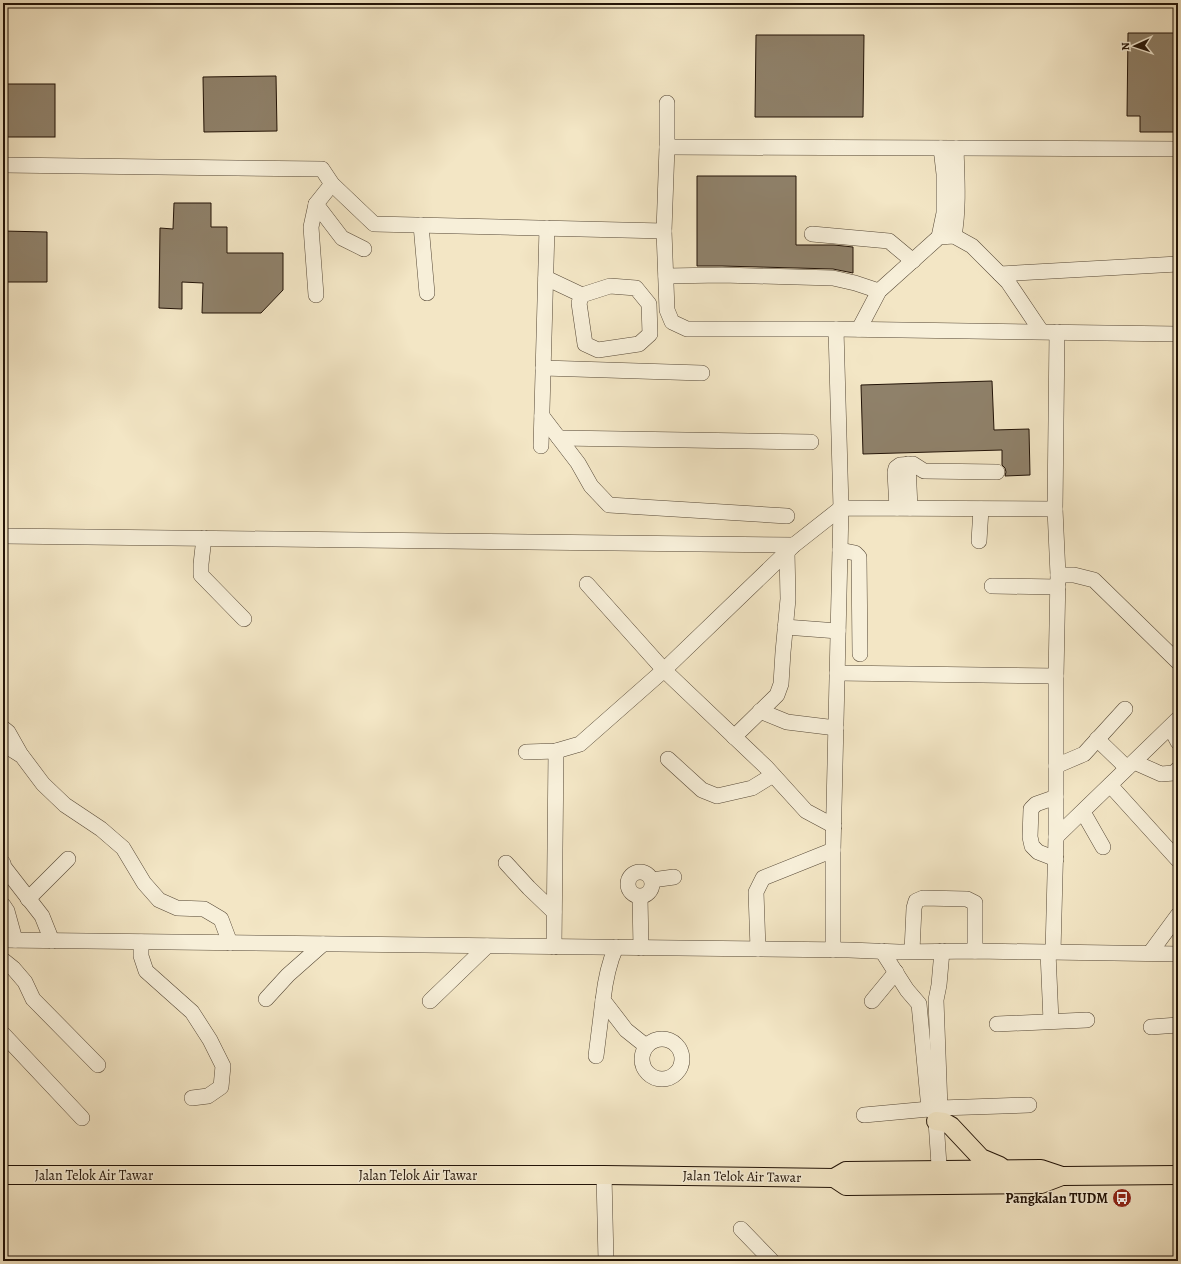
<svg xmlns="http://www.w3.org/2000/svg" width="1181" height="1264" font-family="Alegreya,serif">
<style>
.building{fill:#8f816a;stroke:#221307}
.lines{fill:none;stroke-linecap:round;stroke-linejoin:round}
.minor-casing{stroke:#564836;stroke-width:16}
.major-casing{stroke:#221307;stroke-width:20}
.minor{stroke:#f7efd9;stroke-width:15}
.major{stroke:#f3e6c5;stroke-width:18}
.labels{text-anchor:middle;stroke-width:3;stroke-linejoin:round;paint-order:stroke}
.street-label{font-size:14px;fill:#221307;stroke:#f7efd9}
.poi-label{font-size:14px;font-weight:bold;fill:#221307;stroke:#f7efd9;text-anchor:end}
</style>
<rect width="100%" height="100%" fill="#f3e6c5"/>
<filter id="stains"><feTurbulence type="fractalNoise" baseFrequency=".005" numOctaves="4"/><feColorMatrix values="0 0 0 0 .2 0 0 0 0 .09 0 0 0 0 .02 0 0 0 .5 -.17"/></filter>
<radialGradient id="worn" r=".72"><stop offset=".6" stop-color="#630" stop-opacity="0"/><stop offset="1" stop-color="#630" stop-opacity=".3"/></radialGradient>
<g class="building">
<polygon points="1128,33 1178,33 1178,132 1140,132 1140,116 1127,116"/>
<polygon points="756,35 864,35 863,117 755,117"/>
<polygon points="276,76 277,131 204,132 203,77"/>
<rect x="3" y="84" width="52" height="53"/>
<polygon points="697,176 796,176 796,245 834,245 853,247 853,273 833,269 722,266 697,266"/>
<polygon points="174,203 211,203 211,227 227,227 227,253 283,253 283,290 261,313 202,313 203,283 182,282 182,309 159,308 160,228 173,229"/>
<polygon points="3,231 47,232 47,282 3,282"/>
<polygon points="992,381 994,430 1029,429 1030,475 1005,476 1006,472 1005,468 1002,465 1002,450 863,454 861,385"/>
</g>
<g class="lines">
<defs>
<g id="minor">
<polyline points="667,103 667,147 664,231 667,310 672,322 687,329 836,329 1178,334"/>
<polyline points="667,147 1178,149"/>
<polyline points="3,165 322,169 332,184 374,224 664,231"/>
<polyline points="316,204 342,238 364,249"/>
<polyline points="421,225 427,293"/>
<polyline points="812,234 889,241 913,261"/>
<path d="M954,236C959,207 957,178 956,148"/>
<polyline points="939,237 944,213 944,174 941,148"/>
<polyline points="1000,274 1178,264"/>
<polyline points="666,276 722,275 833,278 855,283 879,291"/>
<polyline points="546,278 582,295"/>
<polygon points="610,286 636,288 649,304 650,334 639,344 598,350 585,344 579,303 582,295"/>
<polyline points="316,295 311,227 316,204 332,184"/>
<polyline points="859,329 879,291 939,237 954,236 972,246 1008,282 1041,331"/>
<polyline points="543,368 702,373"/>
<polyline points="542,416 578,463 591,486 609,505 787,516"/>
<polyline points="559,438 811,442"/>
<polyline points="541,446 547,228"/>
<polyline points="908,464 910,508"/>
<polyline points="897,508 895,472 896,468 900,465 913,464 924,471 997,472"/>
<polyline points="3,536 794,545"/>
<polyline points="204,538 201,564 201,575 244,619"/>
<polyline points="979,541 981,509"/>
<polyline points="840,550 855,553 859,557 860,654"/>
<polyline points="1058,575 1074,575 1094,580 1178,662"/>
<polyline points="587,584 664,670 767,768 806,811 834,826"/>
<polyline points="992,586 1058,587"/>
<polyline points="785,627 838,631"/>
<polyline points="837,673 1056,676"/>
<polyline points="760,711 787,722 836,728"/>
<polyline points="1170,727 1178,742"/>
<polyline points="3,728 8,732 21,755"/>
<polyline points="734,737 777,695 781,684 783,652 788,599 787,552"/>
<polyline points="1097,739 1127,768"/>
<polyline points="3,744 22,756 43,784 65,805 101,829 123,848 144,883 159,900 177,908 204,909 221,919 230,943"/>
<polyline points="526,752 556,751 580,744 664,670 794,545 841,508 1055,509"/>
<polyline points="668,759 702,790 717,796 752,788 773,775"/>
<polyline points="1134,762 1161,774 1174,773 1178,769"/>
<polyline points="1056,766 1084,754 1125,709"/>
<polyline points="1110,785 1178,860"/>
<polyline points="1083,812 1103,847"/>
<polyline points="1056,837 1178,719"/>
<polyline points="1056,859 1038,852 1032,846 1030,837 1031,809 1036,804 1056,797"/>
<polyline points="3,863 4,867 42,916 52,941"/>
<polyline points="506,863 529,888 554,912"/>
<circle cx="640" cy="884" r="12"/>
<polyline points="652,880 674,877"/>
<polyline points="640,897 641,948"/>
<polyline points="28,899 68,859"/>
<polyline points="3,905 7,911 15,940"/>
<polyline points="3,940 849,950 899,952 975,951 1178,954"/>
<polyline points="141,942 141,956 146,971 192,1012 210,1040 223,1066 221,1087 208,1096 192,1098"/>
<polyline points="554,947 556,751"/>
<path d="M616,947C608,965 605,982 603,1000L626,1030L646,1046"/>
<polyline points="758,949 756,892 763,878 833,850"/>
<polyline points="833,950 833,850 841,508 836,329"/>
<polyline points="882,951 907,990 919,1004 929,1109 935,1113 936,1121 940,1180"/>
<polyline points="912,951 914,908 916,901 923,898 967,899 975,903 975,951"/>
<polyline points="1048,952 1051,1021"/>
<polyline points="1053,952 1056,837 1056,676 1058,575 1055,509 1057,332"/>
<polyline points="1150,953 1178,915"/>
<polyline points="3,960 13,968 25,982 33,999 98,1065"/>
<polyline points="266,999 288,975 323,944"/>
<polyline points="430,1001 487,946"/>
<polyline points="872,1001 896,972"/>
<polyline points="997,1024 1087,1020"/>
<polyline points="1151,1027 1178,1025"/>
<polyline points="3,1034 82,1118"/>
<circle cx="662" cy="1059" r="20"/>
<polyline points="596,1056 603,1000"/>
<polyline points="935,1113 940,1108 936,1000 939,985 942,951"/>
<polyline points="864,1115 940,1108 1029,1105"/>
<polyline points="604,1175 606,1261"/>
<polyline points="741,1229 772,1261"/>
</g>
<g id="major">
<polyline points="936,1121 944,1122 951,1126 981,1158 1000,1166"/>
<polyline points="3,1175 604,1175 834,1178 846,1171 1041,1169 1062,1176 1178,1175"/>
<polyline points="834,1178 846,1186 1041,1184 1062,1176"/>
</g>
</defs>
<use href="#minor" class="minor-casing"/>
<use href="#major" class="major-casing"/>
<use href="#minor" class="minor"/>
<use href="#major" class="major"/>
</g>
<defs>
<symbol id="bus-disc" viewBox="-11 -11 22 22"><circle r="9.5" fill="#8f2418" stroke="#f7efd9"/><path d="M-5-6H5V4H4V6H2V4H-2V6H-4V4H-5ZM-3.5-4V0h7V-4ZM-3.5 1.2v1.5H-2V1.2ZM2 1.2v1.5H3.5V1.2Z" fill="#fff"/></symbol>
</defs>
<g fill-rule="evenodd">
<use href="#bus-disc" x="1111" y="1187" width="22" height="22"/>
</g>
<g class="labels">
<g class="street-label">
<text x="94" y="1180">Jalan Telok Air Tawar</text>
<text x="418" y="1180">Jalan Telok Air Tawar</text>
<text transform="translate(742 1176) rotate(1)" y="5">Jalan Telok Air Tawar</text>
</g>
<g class="poi-label">
<text x="1108" y="1203">Pangkalan TUDM</text>
</g>
</g>
<rect width="1181" height="1264" fill="none" stroke="#f3e6c5" stroke-width="16"/>
<rect x="4" y="4" width="1173" height="1256" fill="none" stroke="#221307" stroke-width="2"/>
<rect x="8" y="8" width="1165" height="1248" fill="none" stroke="#221307"/>
<g transform="translate(1135 46) rotate(267)" stroke="#f7efd9" stroke-width="3" paint-order="stroke">
<path d="M0-3L7 15L0 10L-7 15Z" fill="#221307"/>
<text y="-6" font-size="11" font-weight="bold" text-anchor="middle" fill="#221307">N</text>
</g>
<rect width="100%" height="100%" filter="url(#stains)"/>
<rect width="100%" height="100%" fill="url(#worn)"/>
</svg>
